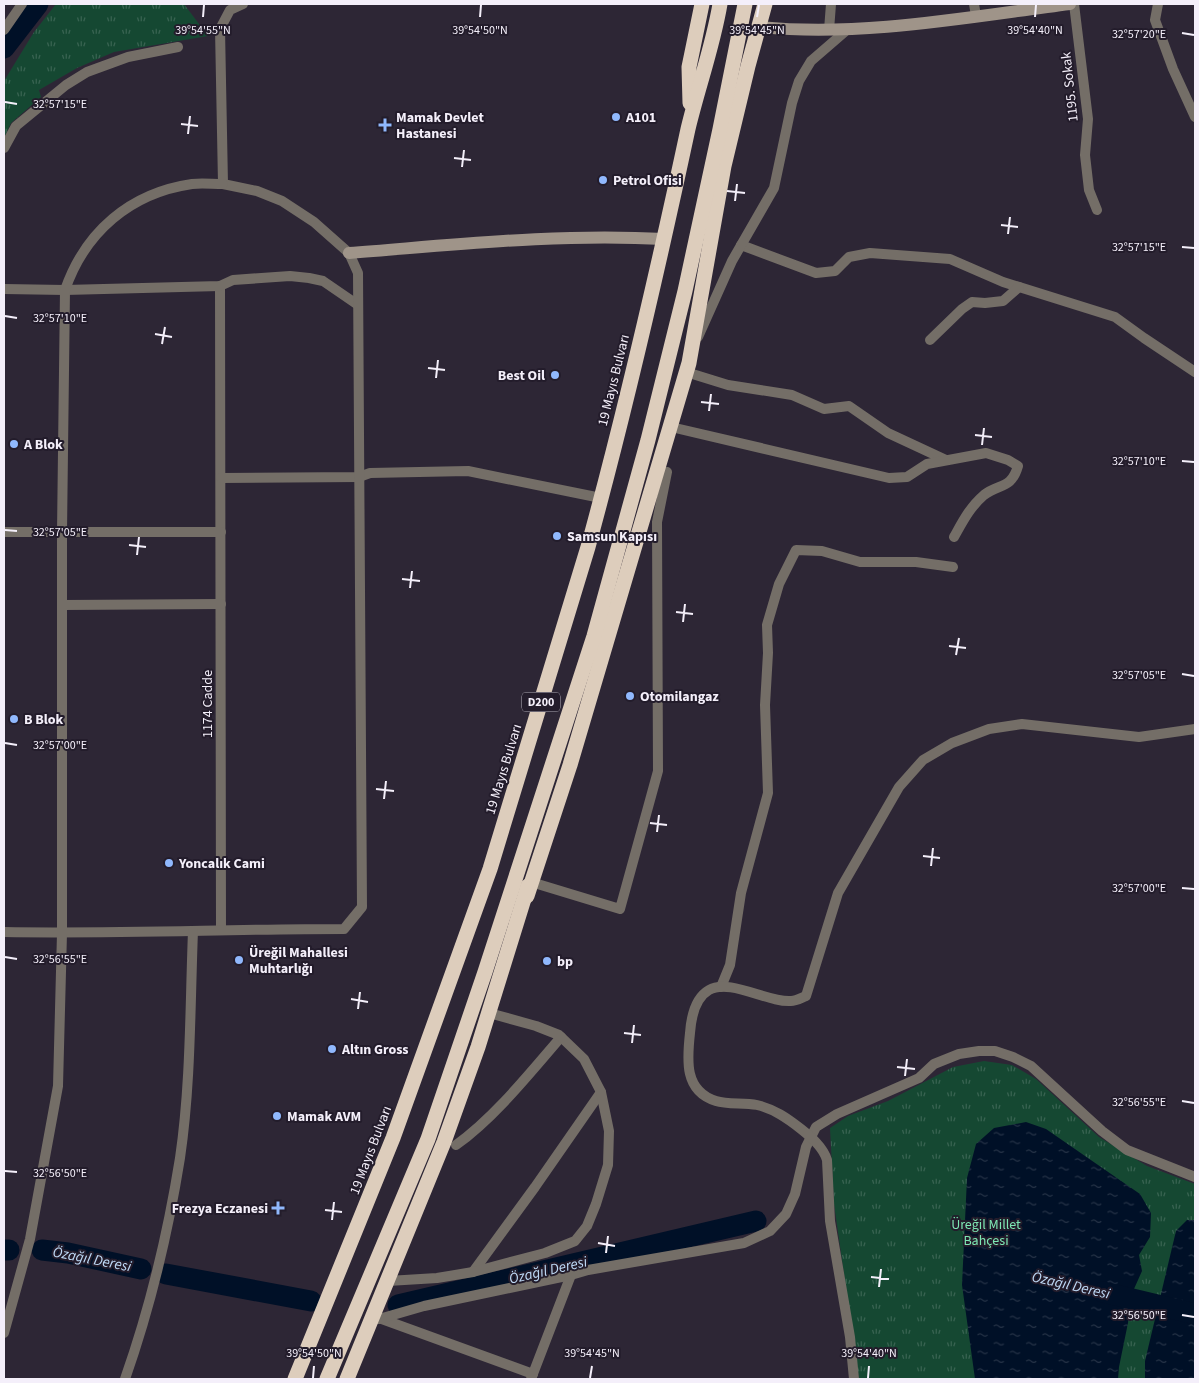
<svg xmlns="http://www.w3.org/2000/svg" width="1199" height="1383" font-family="'Source Sans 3',sans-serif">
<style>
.park{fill:url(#park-tufts)}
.water{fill:url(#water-ripples)}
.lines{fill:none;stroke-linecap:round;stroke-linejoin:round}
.river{stroke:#001027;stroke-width:21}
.street{stroke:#746e67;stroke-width:10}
.secondary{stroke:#9f9489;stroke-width:12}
.highway{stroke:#ddcdbc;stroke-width:15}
.ticks{fill:none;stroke:#f4effa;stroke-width:2}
.poi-dot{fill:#90b8fd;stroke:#231c2b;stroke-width:2}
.labels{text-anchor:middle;stroke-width:4;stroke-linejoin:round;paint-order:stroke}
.shield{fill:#231c2b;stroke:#b5b0bc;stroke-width:1}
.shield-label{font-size:12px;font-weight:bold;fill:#f4effa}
.street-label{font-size:14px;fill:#f4effa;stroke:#231c2b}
.poi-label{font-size:14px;font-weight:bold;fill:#f4effa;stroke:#231c2b;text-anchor:start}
.park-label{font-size:14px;fill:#7ee8b4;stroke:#231c2b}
.water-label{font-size:15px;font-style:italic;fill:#bfdaf7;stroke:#231c2b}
.ticks-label{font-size:12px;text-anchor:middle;fill:#f4effa;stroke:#231c2b;stroke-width:4;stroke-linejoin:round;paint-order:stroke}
</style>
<defs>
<pattern id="park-tufts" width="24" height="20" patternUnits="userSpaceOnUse" patternTransform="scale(1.25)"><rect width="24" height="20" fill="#154832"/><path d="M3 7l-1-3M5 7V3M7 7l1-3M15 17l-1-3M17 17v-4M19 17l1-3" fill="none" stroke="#386351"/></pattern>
<pattern id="water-ripples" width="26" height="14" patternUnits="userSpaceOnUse" patternTransform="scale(1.25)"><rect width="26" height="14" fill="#001027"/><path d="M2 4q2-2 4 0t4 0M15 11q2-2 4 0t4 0" fill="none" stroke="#263347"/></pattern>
</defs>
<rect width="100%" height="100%" fill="#2d2635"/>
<g class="park">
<polygon points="56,4 184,4 208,36 114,52 77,68 39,90 41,97 11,123 4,138 4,81 34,32"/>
<polygon points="984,1061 1012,1065 1036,1079 1099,1137 1147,1166 1195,1184 1195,1379 859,1379 834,1204 830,1128 848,1116 888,1101 953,1067"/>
</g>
<g class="water">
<polygon points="1026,1122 1046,1129 1140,1194 1151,1213 1150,1237 1139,1255 1142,1271 1130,1298 1129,1318 1119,1367 1118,1379 975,1379 962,1285 967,1178 976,1144 994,1128"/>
<polygon points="1187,1220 1195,1220 1195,1379 1145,1379 1145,1361 1176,1231"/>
</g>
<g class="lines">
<g class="river">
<polyline points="4,48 38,4"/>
<polyline points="4,1250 9,1250"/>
<polyline points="42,1250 68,1253 141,1269"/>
<polyline points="166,1274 311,1301"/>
<polyline points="1103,1292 1195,1314"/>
<polyline points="398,1305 756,1221"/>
</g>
<g class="street">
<polyline points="974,4 976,16"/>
<polyline points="1074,4 1088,119 1085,155 1089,190 1097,210"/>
<polyline points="1158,4 1155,20 1173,69 1195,117"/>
<polyline points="4,30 22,4"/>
<polyline points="829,30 831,4"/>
<polyline points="4,148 16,126 66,85 87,72 128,57 178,47"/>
<polyline points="741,245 816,273 835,271 849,257 870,253 950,259 1003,282 1115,317 1144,338 1195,372"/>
<polyline points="220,286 221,929"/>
<polyline points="4,289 65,290 220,286 233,280 290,276 309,278 323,281 358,305"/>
<polyline points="698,337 732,261 774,188 792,103 799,81 811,61 848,29"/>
<polyline points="930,340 962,309 972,302 985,303 1003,301 1019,287"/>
<polyline points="686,372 728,385 792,395 824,409 849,406 888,433 946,460"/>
<path d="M671,427L889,478L907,477L927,464L986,453L1008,460L1018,466C1011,490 999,483 984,495C970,507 963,521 954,537"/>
<polyline points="221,478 359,477 370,473 468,471 601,498"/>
<polyline points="4,532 221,532"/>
<polyline points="62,605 221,604"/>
<polyline points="531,882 620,909 658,771 657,522 667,472"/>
<path d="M4,932C117,934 231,929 344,929L362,907L358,273L349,253L314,222L282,201L257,191L223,184L220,29L230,10L243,4"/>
<polyline points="721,987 730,965 741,893 768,793 765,705 768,653 767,625 779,584 796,550 822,551 860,562 916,562 953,567"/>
<path d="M456,1145C494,1118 530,1073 561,1037"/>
<polyline points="473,1272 535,1187 601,1092"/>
<polyline points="388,1281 437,1278 473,1272 545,1253 575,1241 587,1226 596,1204 608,1165 609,1131 601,1092 584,1059 559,1035 536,1026 489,1013"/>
<polyline points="379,1318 533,1374"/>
<polyline points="379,1319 424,1306 571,1275 588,1270 744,1243 770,1231 786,1214 795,1194 806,1147 816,1127 837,1114 919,1078 934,1064 959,1054 979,1051 995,1051 1013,1057 1031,1066 1102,1131 1127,1150 1195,1177"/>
<path d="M4,1333L30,1239L58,1086L62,933V532L65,290C85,232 130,193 192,184C201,183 212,184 223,184"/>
<path d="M125,1379C150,1308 168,1233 180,1158C191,1083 190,1006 193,931"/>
<polyline points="531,1379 571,1275"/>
<path d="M854,1379L850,1337L830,1221L827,1160C823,1147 811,1137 801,1129C787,1118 774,1109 757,1105C744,1102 728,1105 716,1101C684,1091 687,1060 690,1033C691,1019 695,998 709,990C729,978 769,1003 791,1001C796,1001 801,998 806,996L838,893L899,787L923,760L952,743L989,729L1022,724L1139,737L1195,729"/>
</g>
<g class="secondary">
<path d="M760,27C863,37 968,17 1070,4"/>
<path d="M349,253C454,245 559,233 664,239"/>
</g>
<g class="highway">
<polyline points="690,103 689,67 702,4"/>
<polyline points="527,896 570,765 689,363 724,166 748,66 765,4"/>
<path d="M295,1379L393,1138L490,869L588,547C626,408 658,269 688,129C698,87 713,46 720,4"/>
<polyline points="327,1379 428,1139 485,972 594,636 648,440 685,291 720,129 745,4"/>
<polyline points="347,1379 444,1142 478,1047 528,886"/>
</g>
</g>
<path class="ticks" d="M203,17L204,5M480,17L481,5M757,17L759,5M1035,17L1036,5M1182,33L1194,35M5,102L17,104M181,124L198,126M188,134L190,116M454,158L471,160M462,167L464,150M727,191L745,193M735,201L737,184M1001,225L1018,227M1008,234L1010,217M1182,247L1194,248M5,316L17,318M155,334L172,337M162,344L165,327M428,368L445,370M436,378L438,360M701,402L719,404M709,411L711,394M975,435L992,437M982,445L984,428M1182,461L1194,462M5,530L17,531M129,545L146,547M137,555L139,537M402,579L420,581M410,588L412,571M676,612L693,614M683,622L685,604M949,646L966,648M956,655L959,638M1182,674L1194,676M5,743L17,745M376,789L394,791M384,799L386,781M650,823L667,825M657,832L659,815M923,856L940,858M931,866L933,848M1182,888L1194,889M5,957L17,959M351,999L368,1002M358,1009L360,992M624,1033L641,1035M632,1043L634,1025M897,1067L915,1069M905,1076L907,1059M1182,1101L1194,1103M5,1171L17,1172M325,1210L342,1212M332,1220L334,1202M598,1243L615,1246M606,1253L608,1236M871,1277L889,1279M879,1287L881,1269M1182,1315L1194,1317M313,1378L314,1366M590,1378L592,1366M868,1378L869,1366"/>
<g class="poi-dot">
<circle cx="616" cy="117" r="5"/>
<path d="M382.5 117.5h5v5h5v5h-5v5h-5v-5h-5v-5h5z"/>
<circle cx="603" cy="180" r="5"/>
<circle cx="555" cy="375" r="5"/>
<circle cx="14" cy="444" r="5"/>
<circle cx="557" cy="536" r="5"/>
<circle cx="630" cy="696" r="5"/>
<circle cx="14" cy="719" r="5"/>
<circle cx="169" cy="863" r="5"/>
<circle cx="239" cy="960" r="5"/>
<circle cx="547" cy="961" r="5"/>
<circle cx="332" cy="1049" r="5"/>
<circle cx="277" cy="1116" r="5"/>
<path d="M275.5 1200.5h5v5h5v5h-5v5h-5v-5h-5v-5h5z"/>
</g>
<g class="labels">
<rect class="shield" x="522" y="692.5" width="38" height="19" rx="4"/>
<g class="shield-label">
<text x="541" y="706">D200</text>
</g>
<g class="street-label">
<text transform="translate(1069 87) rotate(-96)" y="5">1195. Sokak</text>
<text transform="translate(613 380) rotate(-76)" y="5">19 Mayıs Bulvarı</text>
<text transform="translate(207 704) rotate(-90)" y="5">1174 Cadde</text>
<text transform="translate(503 769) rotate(-73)" y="5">19 Mayıs Bulvarı</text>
<text transform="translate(370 1150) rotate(-69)" y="5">19 Mayıs Bulvarı</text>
</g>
<g class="poi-label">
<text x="396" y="122">Mamak Devlet<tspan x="396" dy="16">Hastanesi</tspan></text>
<text x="626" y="122">A101</text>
<text x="613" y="185">Petrol Ofisi</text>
<text x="545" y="380" text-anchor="end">Best Oil</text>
<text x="24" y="449">A Blok</text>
<text x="567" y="541">Samsun Kapısı</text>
<text x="640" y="701">Otomilangaz</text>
<text x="24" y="724">B Blok</text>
<text x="179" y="868">Yoncalık Cami</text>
<text x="249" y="957">Üreğil Mahallesi<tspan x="249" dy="16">Muhtarlığı</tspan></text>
<text x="557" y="966">bp</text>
<text x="342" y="1054">Altın Gross</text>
<text x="287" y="1121">Mamak AVM</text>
<text x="268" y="1213" text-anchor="end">Frezya Eczanesi</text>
</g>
<g class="park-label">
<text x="986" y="1229">Üreğil Millet<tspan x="986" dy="16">Bahçesi</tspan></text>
</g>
<g class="water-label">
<text transform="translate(92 1259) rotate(11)" y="5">Özağıl Deresi</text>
<text transform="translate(548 1270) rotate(-13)" y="5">Özağıl Deresi</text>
<text transform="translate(1071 1285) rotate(13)" y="5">Özağıl Deresi</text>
</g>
</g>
<g class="ticks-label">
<text x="203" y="34">39°54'55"N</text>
<text x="480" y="34">39°54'50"N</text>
<text x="757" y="34">39°54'45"N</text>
<text x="1035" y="34">39°54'40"N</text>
<text x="1139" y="38">32°57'20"E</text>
<text x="60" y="108">32°57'15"E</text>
<text x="1139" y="251">32°57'15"E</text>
<text x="60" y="322">32°57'10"E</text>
<text x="1139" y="465">32°57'10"E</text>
<text x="60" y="536">32°57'05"E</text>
<text x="1139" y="679">32°57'05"E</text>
<text x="60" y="749">32°57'00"E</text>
<text x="1139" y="892">32°57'00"E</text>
<text x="60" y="963">32°56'55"E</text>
<text x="1139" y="1106">32°56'55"E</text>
<text x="60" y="1177">32°56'50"E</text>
<text x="1139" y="1319">32°56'50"E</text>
<text x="314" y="1357">39°54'50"N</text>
<text x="592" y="1357">39°54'45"N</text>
<text x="869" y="1357">39°54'40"N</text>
</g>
<rect width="1199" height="1383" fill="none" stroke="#f4effa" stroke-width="10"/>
</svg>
